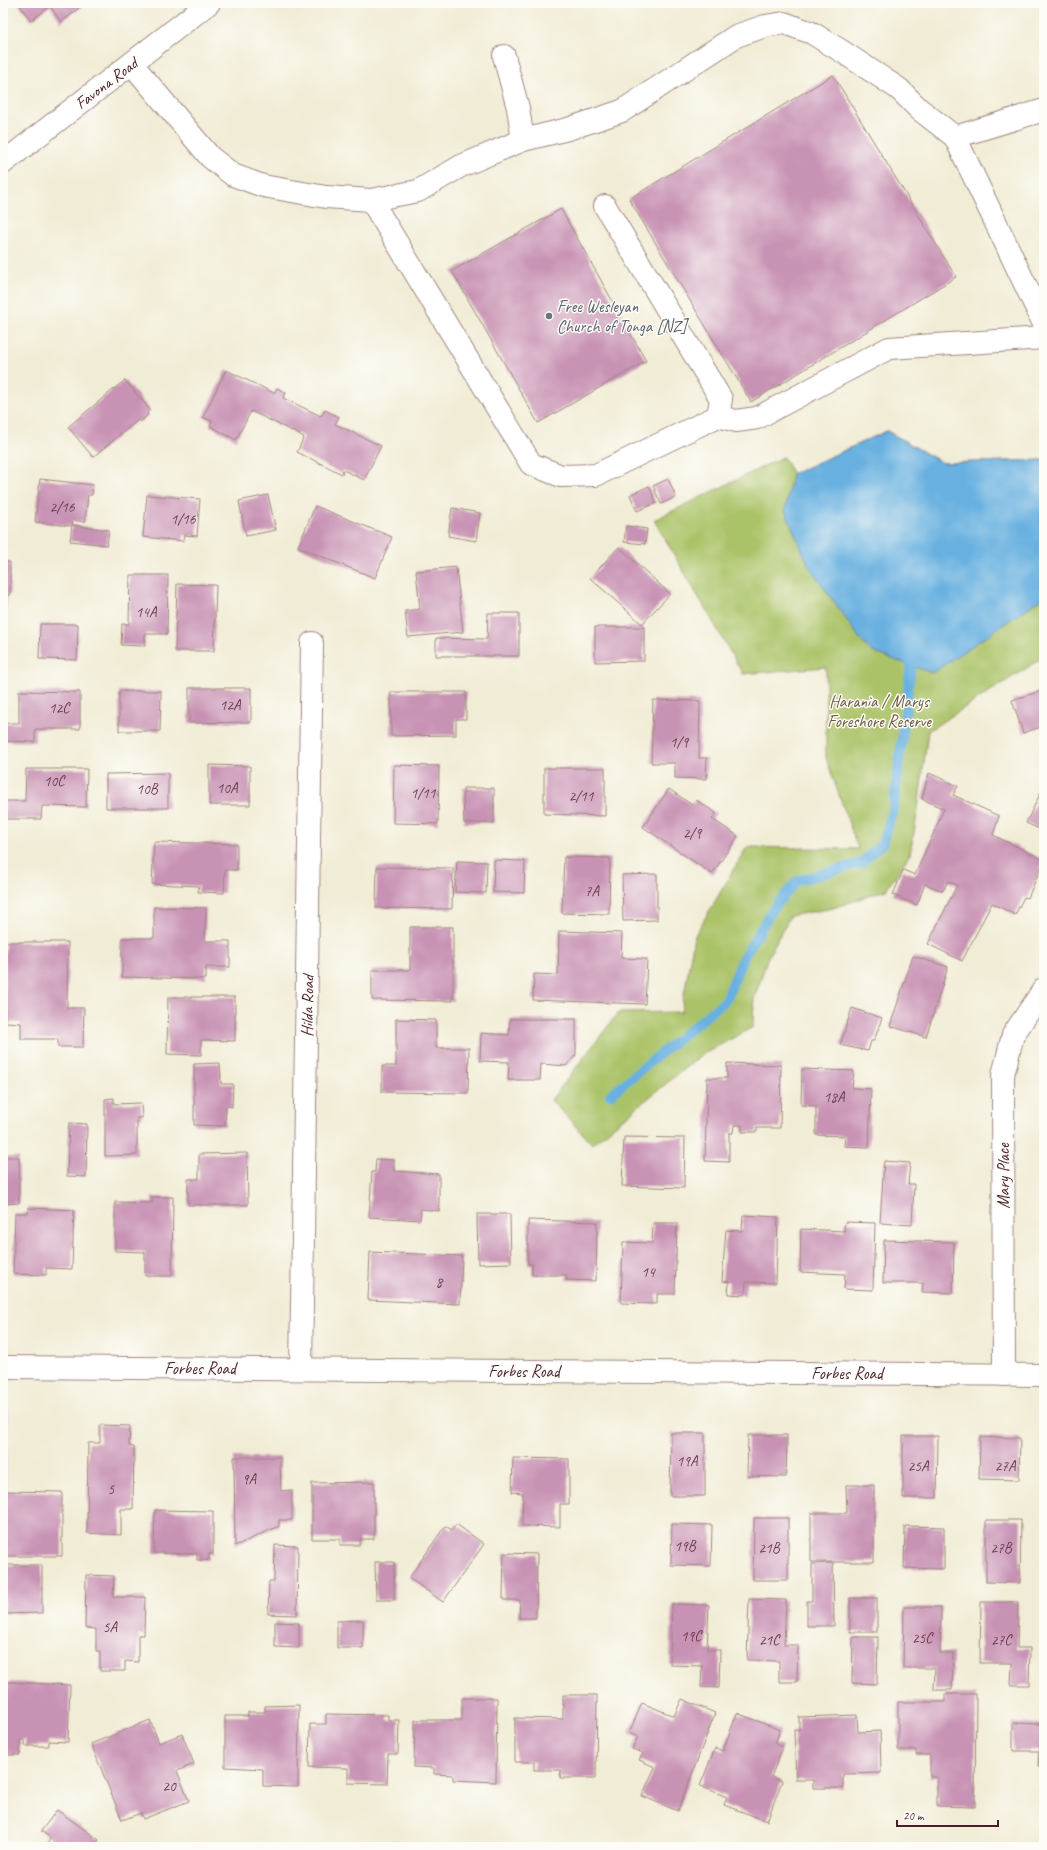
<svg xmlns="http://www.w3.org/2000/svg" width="1047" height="1850" font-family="Caveat,sans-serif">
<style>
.built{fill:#f1d0e3}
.green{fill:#abc368;stroke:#7a714a}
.water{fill:#68b0e0;stroke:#596886}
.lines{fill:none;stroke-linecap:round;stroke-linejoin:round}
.stream{stroke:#68b0e0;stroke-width:10}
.building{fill:#c892b4}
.minor-casing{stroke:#9e8680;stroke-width:24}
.major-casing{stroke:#9e8680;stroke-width:24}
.minor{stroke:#fff;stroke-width:22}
.major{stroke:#fff;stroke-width:22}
.worship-dot{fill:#6b7280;stroke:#fdfcf7;stroke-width:1.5}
.labels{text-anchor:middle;stroke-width:3;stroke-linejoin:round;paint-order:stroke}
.number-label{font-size:15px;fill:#6a3c4d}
.street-label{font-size:17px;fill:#4a1f2b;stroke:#fdfcf7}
.worship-label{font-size:17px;fill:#5b616d;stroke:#fdfcf7;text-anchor:start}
.park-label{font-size:17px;fill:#6c5840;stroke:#fdfcf7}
</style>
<rect width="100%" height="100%" fill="#fdfcf7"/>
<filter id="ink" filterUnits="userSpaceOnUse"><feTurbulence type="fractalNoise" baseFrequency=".025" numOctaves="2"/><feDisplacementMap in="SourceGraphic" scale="8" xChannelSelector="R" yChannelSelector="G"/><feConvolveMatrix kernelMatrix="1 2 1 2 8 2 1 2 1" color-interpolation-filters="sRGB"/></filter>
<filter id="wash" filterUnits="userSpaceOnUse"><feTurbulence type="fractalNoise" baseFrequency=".012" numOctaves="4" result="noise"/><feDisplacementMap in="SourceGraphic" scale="16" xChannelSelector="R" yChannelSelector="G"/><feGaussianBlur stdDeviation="0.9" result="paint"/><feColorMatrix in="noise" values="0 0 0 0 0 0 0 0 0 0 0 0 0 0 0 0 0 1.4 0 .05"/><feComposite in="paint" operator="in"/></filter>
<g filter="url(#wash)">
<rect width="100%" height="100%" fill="#f1ecd5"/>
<polygon class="built" points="3,1407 9,1408 6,1505 3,1505"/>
<polygon class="green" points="887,431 943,463 1044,460 1044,657 928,731 918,810 910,854 886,890 833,908 790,916 768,957 754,999 753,1027 700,1056 592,1144 551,1100 618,1013 681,1012 694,937 747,847 858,849 826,758 826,667 743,674 654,520 783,457 793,474"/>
<polygon class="water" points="887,431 943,463 1044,460 1044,599 1035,603 932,673 872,652 862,642 809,566 785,511 792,474"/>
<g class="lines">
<polyline class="stream" points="610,1095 726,1000 743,958 773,909 797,881 861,863 882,844 893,811 911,666"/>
</g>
<g id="blocks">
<g class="building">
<polygon points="18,3 86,3 61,22 50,6 31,21"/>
<polygon points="833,75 956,277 751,402 629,199"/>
<polygon points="561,209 646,361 538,423 452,271"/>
<polygon points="226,370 274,393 277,388 286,393 283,398 321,416 325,410 339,417 335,424 381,446 364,480 343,470 342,474 297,452 304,437 251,411 236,440 210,426 212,421 203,417"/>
<polygon points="125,380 150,410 147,413 148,415 140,422 138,420 93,457 68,427"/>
<polygon points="40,479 93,485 92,495 88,495 85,522 73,520 72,525 109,530 107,545 70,541 72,526 35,522"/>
<polygon points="668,479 676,497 661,504 653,486"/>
<polygon points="649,486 656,503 637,511 630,495"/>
<polygon points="147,495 200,499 197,536 184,535 183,541 143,537"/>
<polygon points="268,495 276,530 246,536 239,501"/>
<polygon points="315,506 392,537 375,578 298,547"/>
<polygon points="452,508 480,513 476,541 448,536"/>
<polygon points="626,526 647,529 645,544 624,542"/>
<polygon points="619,547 670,594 642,624 590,578"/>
<polygon points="3,562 10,562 10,595 7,595 6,610 3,610"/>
<polygon points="456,567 463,632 408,637 405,611 420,609 416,571"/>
<polygon points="130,575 168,575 167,634 145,634 145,646 121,645 122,624 129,624"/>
<polygon points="177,584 216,585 214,651 175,651"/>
<polygon points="488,613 519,613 519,656 436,656 436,638 487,639"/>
<polygon points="40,624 78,624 77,660 39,659"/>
<polygon points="595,627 644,627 644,661 595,662"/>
<polygon points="189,688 251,688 251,722 189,723"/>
<polygon points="1044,690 1044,726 1023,733 1012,700"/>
<polygon points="19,691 80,692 80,729 35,729 35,742 3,741 3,723 19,723"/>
<polygon points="119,691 161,691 160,731 119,731"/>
<polygon points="391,692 466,692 466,719 456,719 456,735 391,736"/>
<polygon points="653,700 700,701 699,758 707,758 706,779 675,778 675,763 651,763"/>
<polygon points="209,765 250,766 250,805 209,805"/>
<polygon points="394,765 439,766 438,824 393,823"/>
<polygon points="544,768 605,768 605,816 544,814"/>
<polygon points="26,769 87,769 86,807 42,806 41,819 4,819 4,801 25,801"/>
<polygon points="168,773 168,808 106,808 106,774"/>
<polygon points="929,773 958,786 953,795 999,816 993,835 1044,860 1028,898 1024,897 1015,915 992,903 962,961 928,944 957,885 948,881 943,891 925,884 917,905 893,895 903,870 915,875 944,809 922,799"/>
<polygon points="1044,786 1044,831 1026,823"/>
<polygon points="463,788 494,788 494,823 464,823"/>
<polygon points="669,789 692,805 696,800 716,813 712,819 738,836 712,874 643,827"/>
<polygon points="154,842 237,844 237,870 225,870 224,893 198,892 199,886 152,884"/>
<polygon points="564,857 610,858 609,914 562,913"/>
<polygon points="494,860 525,861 524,893 493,892"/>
<polygon points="457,861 487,862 486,893 455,892"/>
<polygon points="377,867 453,868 452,909 376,908"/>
<polygon points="657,874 657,920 623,921 622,875"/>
<polygon points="154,907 206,908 205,941 230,941 230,967 206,967 206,979 122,977 122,938 154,938"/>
<polygon points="410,927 453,927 453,1001 372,1000 372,970 410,970"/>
<polygon points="559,931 622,933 621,958 647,959 645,1004 533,1000 534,974 558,975"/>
<polygon points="5,942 68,942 67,1008 84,1008 83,1047 58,1047 58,1039 21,1039 21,1023 5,1022"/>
<polygon points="913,956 948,967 926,1037 890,1026"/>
<polygon points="168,997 235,997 235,1041 201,1040 201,1055 167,1054"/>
<polygon points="852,1008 882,1018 874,1041 871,1041 868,1051 840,1045"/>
<polygon points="396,1019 436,1020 436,1048 469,1048 468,1093 382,1092 382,1066 396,1066"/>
<polygon points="510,1019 576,1019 576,1055 566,1066 541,1064 540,1080 508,1080 509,1062 480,1061 481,1033 509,1035"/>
<polygon points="220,1063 221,1084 233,1084 232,1107 226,1106 225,1126 194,1125 194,1064"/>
<polygon points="727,1063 781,1065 780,1128 757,1128 757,1132 742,1132 742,1125 734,1125 733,1133 729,1133 729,1162 705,1161 707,1078 727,1078"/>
<polygon points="802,1069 854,1071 852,1088 871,1089 869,1147 844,1146 845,1136 816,1135 816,1106 801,1105"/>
<polygon points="114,1098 114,1104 141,1103 142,1118 137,1118 137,1155 105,1156 105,1099"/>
<polygon points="69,1123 87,1124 86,1177 67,1176"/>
<polygon points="624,1137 685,1138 684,1188 622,1186"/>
<polygon points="247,1153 248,1205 188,1205 188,1179 199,1179 199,1154"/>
<polygon points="3,1157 19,1157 19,1203 3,1204"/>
<polygon points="376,1159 394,1160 394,1171 439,1174 439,1211 421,1209 420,1220 369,1217 372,1172 375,1172"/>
<polygon points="884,1161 910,1163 908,1184 914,1184 912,1225 880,1223"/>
<polygon points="152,1197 173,1197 172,1276 145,1276 145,1252 115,1251 115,1202 152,1203"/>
<polygon points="28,1208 74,1210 72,1269 46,1268 46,1275 13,1274 15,1213 28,1213"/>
<polygon points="477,1214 510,1214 511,1263 478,1264"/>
<polygon points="743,1215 778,1217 776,1283 746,1282 745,1295 728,1294 729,1282 722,1281 726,1230 742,1231"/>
<polygon points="528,1220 597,1222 596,1281 566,1280 567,1275 532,1275 532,1264 528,1264"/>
<polygon points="845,1222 875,1223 873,1290 844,1289 845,1274 800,1272 801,1229 844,1231"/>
<polygon points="653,1223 677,1223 675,1294 657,1294 657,1304 621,1303 623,1242 652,1243"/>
<polygon points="884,1240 954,1242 953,1293 922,1292 923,1283 883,1283"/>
<polygon points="370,1252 462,1256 460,1304 368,1300"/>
<polygon points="100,1425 130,1426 129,1446 134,1447 133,1509 121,1509 121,1535 87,1533 88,1443 100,1443"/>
<polygon points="671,1433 705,1433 705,1496 670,1496"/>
<polygon points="748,1435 787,1435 786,1477 747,1476"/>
<polygon points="903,1436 938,1436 937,1498 903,1498"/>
<polygon points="980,1437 1020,1438 1019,1480 979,1479"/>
<polygon points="234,1457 280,1457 281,1491 292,1490 292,1520 279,1520 279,1526 235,1546"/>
<polygon points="513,1458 569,1459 569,1504 560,1504 560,1527 522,1526 523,1493 512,1492"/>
<polygon points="374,1482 374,1539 360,1539 360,1545 340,1545 340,1539 312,1539 312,1483"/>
<polygon points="846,1485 874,1485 874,1562 811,1562 811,1513 847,1513"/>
<polygon points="3,1491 62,1492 62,1556 3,1556"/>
<polygon points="155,1510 213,1511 213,1554 209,1554 209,1560 197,1560 197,1554 154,1553"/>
<polygon points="754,1518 788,1518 788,1580 753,1580"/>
<polygon points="986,1520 1021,1520 1020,1583 986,1582"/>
<polygon points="456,1524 484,1544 443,1602 409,1578 445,1526 452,1530"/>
<polygon points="672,1524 712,1525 711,1566 671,1565"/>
<polygon points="905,1526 944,1527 944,1569 904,1568"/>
<polygon points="275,1545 298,1546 297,1615 268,1614 269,1581 274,1581"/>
<polygon points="504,1553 537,1554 536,1618 519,1618 520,1600 503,1600"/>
<polygon points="375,1562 394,1562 394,1600 376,1600"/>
<polygon points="833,1563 834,1626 807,1626 807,1601 812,1601 812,1564"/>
<polygon points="3,1565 42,1565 42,1613 4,1614"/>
<polygon points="86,1575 114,1576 113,1597 145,1597 144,1635 138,1635 138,1662 125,1661 125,1671 100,1671 100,1651 96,1651 96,1629 85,1628"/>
<rect x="850" y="1598" width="27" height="34"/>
<polygon points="749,1599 786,1600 784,1645 798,1645 797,1682 779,1682 779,1661 747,1660"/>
<polygon points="981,1602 1018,1602 1017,1648 1030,1648 1029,1685 1011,1685 1012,1663 980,1663"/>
<polygon points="672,1604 709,1605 707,1650 720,1650 719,1688 701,1687 702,1666 670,1665"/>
<polygon points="904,1607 941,1607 940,1653 953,1653 952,1690 934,1690 935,1668 903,1668"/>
<polygon points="363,1620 363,1648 337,1648 337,1621"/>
<polygon points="275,1622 299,1623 299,1648 275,1647"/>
<polygon points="853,1637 878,1637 877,1684 852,1683"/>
<polygon points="8,1682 70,1685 68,1742 49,1741 49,1746 25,1746 25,1740 20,1740 20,1755 3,1755 3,1695 7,1695"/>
<polygon points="945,1694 976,1694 975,1807 937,1806 937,1777 930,1777 930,1755 916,1755 916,1750 898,1750 898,1702 945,1702"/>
<polygon points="563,1695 597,1695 596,1778 560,1778 561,1770 534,1770 534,1762 515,1762 515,1718 563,1719"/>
<polygon points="462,1698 497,1698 496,1782 453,1780 453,1775 434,1774 434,1768 414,1767 415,1720 462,1720"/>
<polygon points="682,1699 715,1713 678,1811 642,1796 655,1767 639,1760 643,1753 632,1749 638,1737 629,1733 642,1703 674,1716"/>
<polygon points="299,1705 298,1787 263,1786 263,1769 225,1767 225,1716 248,1716 248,1712 265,1712 265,1706"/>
<polygon points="737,1713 780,1730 775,1744 783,1747 771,1777 782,1781 767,1821 724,1805 727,1797 700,1786 715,1748 723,1751"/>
<polygon points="326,1714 388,1715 388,1720 399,1720 398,1754 388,1754 387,1784 348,1783 348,1768 309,1767 310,1724 326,1724"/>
<polygon points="857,1715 858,1732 880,1731 881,1773 843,1774 843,1788 813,1788 813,1780 796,1780 794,1730 799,1730 799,1717"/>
<polygon points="1041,1718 1044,1718 1044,1767 1038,1767 1039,1751 1013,1751 1013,1723 1041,1724"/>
<polygon points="150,1720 159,1743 182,1734 194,1764 177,1771 189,1801 143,1819 141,1813 122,1820 91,1744"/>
<polygon points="57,1810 99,1840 96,1844 100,1847 45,1847 51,1838 41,1831"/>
<polygon points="388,1843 422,1844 422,1847 388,1847"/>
</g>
</g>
</g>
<g filter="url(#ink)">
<use href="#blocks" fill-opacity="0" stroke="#9e8680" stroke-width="1"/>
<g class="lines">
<defs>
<g id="minor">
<polyline points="504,56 518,108 523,140"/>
<polyline points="132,64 210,157 233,175 263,186 326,197 371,200 418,191 461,166 523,140 568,129 622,111 736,36 765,26 784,23 812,33 843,52 899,89 919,109 955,137 1044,110"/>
<polyline points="955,137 1044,324"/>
<polyline points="371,200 531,464 561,476 596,475 718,416 721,399 605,206"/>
<polyline points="718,416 736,421 757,418 889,348 1044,338"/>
<polyline points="3,1367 1044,1375"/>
<polyline points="301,1369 312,643"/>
<polyline points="1004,1375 1003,1075 1013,1035 1044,989"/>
</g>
<polyline id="major" points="3,163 209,3"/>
</defs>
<use href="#minor" class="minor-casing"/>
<use href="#major" class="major-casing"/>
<use href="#minor" class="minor"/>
<use href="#major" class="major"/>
</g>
</g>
<circle class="worship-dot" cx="549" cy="316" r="4"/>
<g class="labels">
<g class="number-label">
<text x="62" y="512">2/16</text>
<text x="183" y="524">1/16</text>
<text x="146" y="617">14A</text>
<text x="230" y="710">12A</text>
<text x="59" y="713">12C</text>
<text x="679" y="747">1/9</text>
<text x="54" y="786">10C</text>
<text x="227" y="793">10A</text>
<text x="147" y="794">10B</text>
<text x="423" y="798">1/11</text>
<text x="581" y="801">2/11</text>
<text x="692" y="838">2/9</text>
<text x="592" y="896">7A</text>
<text x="834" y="1102">18A</text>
<text x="648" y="1277">14</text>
<text x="439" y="1287">8</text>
<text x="687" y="1466">19A</text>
<text x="918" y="1471">25A</text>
<text x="1005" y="1471">27A</text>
<text x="249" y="1484">9A</text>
<text x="111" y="1494">5</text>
<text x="685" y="1551">19B</text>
<text x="769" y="1553">21B</text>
<text x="1001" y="1553">27B</text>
<text x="110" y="1632">5A</text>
<text x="691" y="1641">19C</text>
<text x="922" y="1643">25C</text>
<text x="769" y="1645">21C</text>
<text x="1001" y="1645">27C</text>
<text x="169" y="1791">20</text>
</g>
<g class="street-label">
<text transform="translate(106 83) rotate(-37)" y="6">Favona Road</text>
<text transform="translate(307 1006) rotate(-89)" y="6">Hilda Road</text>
<text transform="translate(1003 1176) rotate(-90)" y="6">Mary Place</text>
<text x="200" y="1374">Forbes Road</text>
<text x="524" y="1377">Forbes Road</text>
<text x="847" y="1379">Forbes Road</text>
</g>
<g class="worship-label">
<text x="557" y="312">Free Wesleyan<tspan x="557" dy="20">Church of Tonga [NZ]</tspan></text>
</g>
<g class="park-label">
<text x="879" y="707">Harania / Marys<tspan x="879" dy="20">Foreshore Reserve</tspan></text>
</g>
</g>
<rect width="1047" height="1850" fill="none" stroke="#fdfcf7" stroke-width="16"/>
<path d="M897 1820v6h101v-6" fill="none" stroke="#4a1f2b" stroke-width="2"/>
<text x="903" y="1820" font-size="12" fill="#4a1f2b" stroke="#fdfcf7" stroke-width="3" paint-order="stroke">20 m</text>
</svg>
